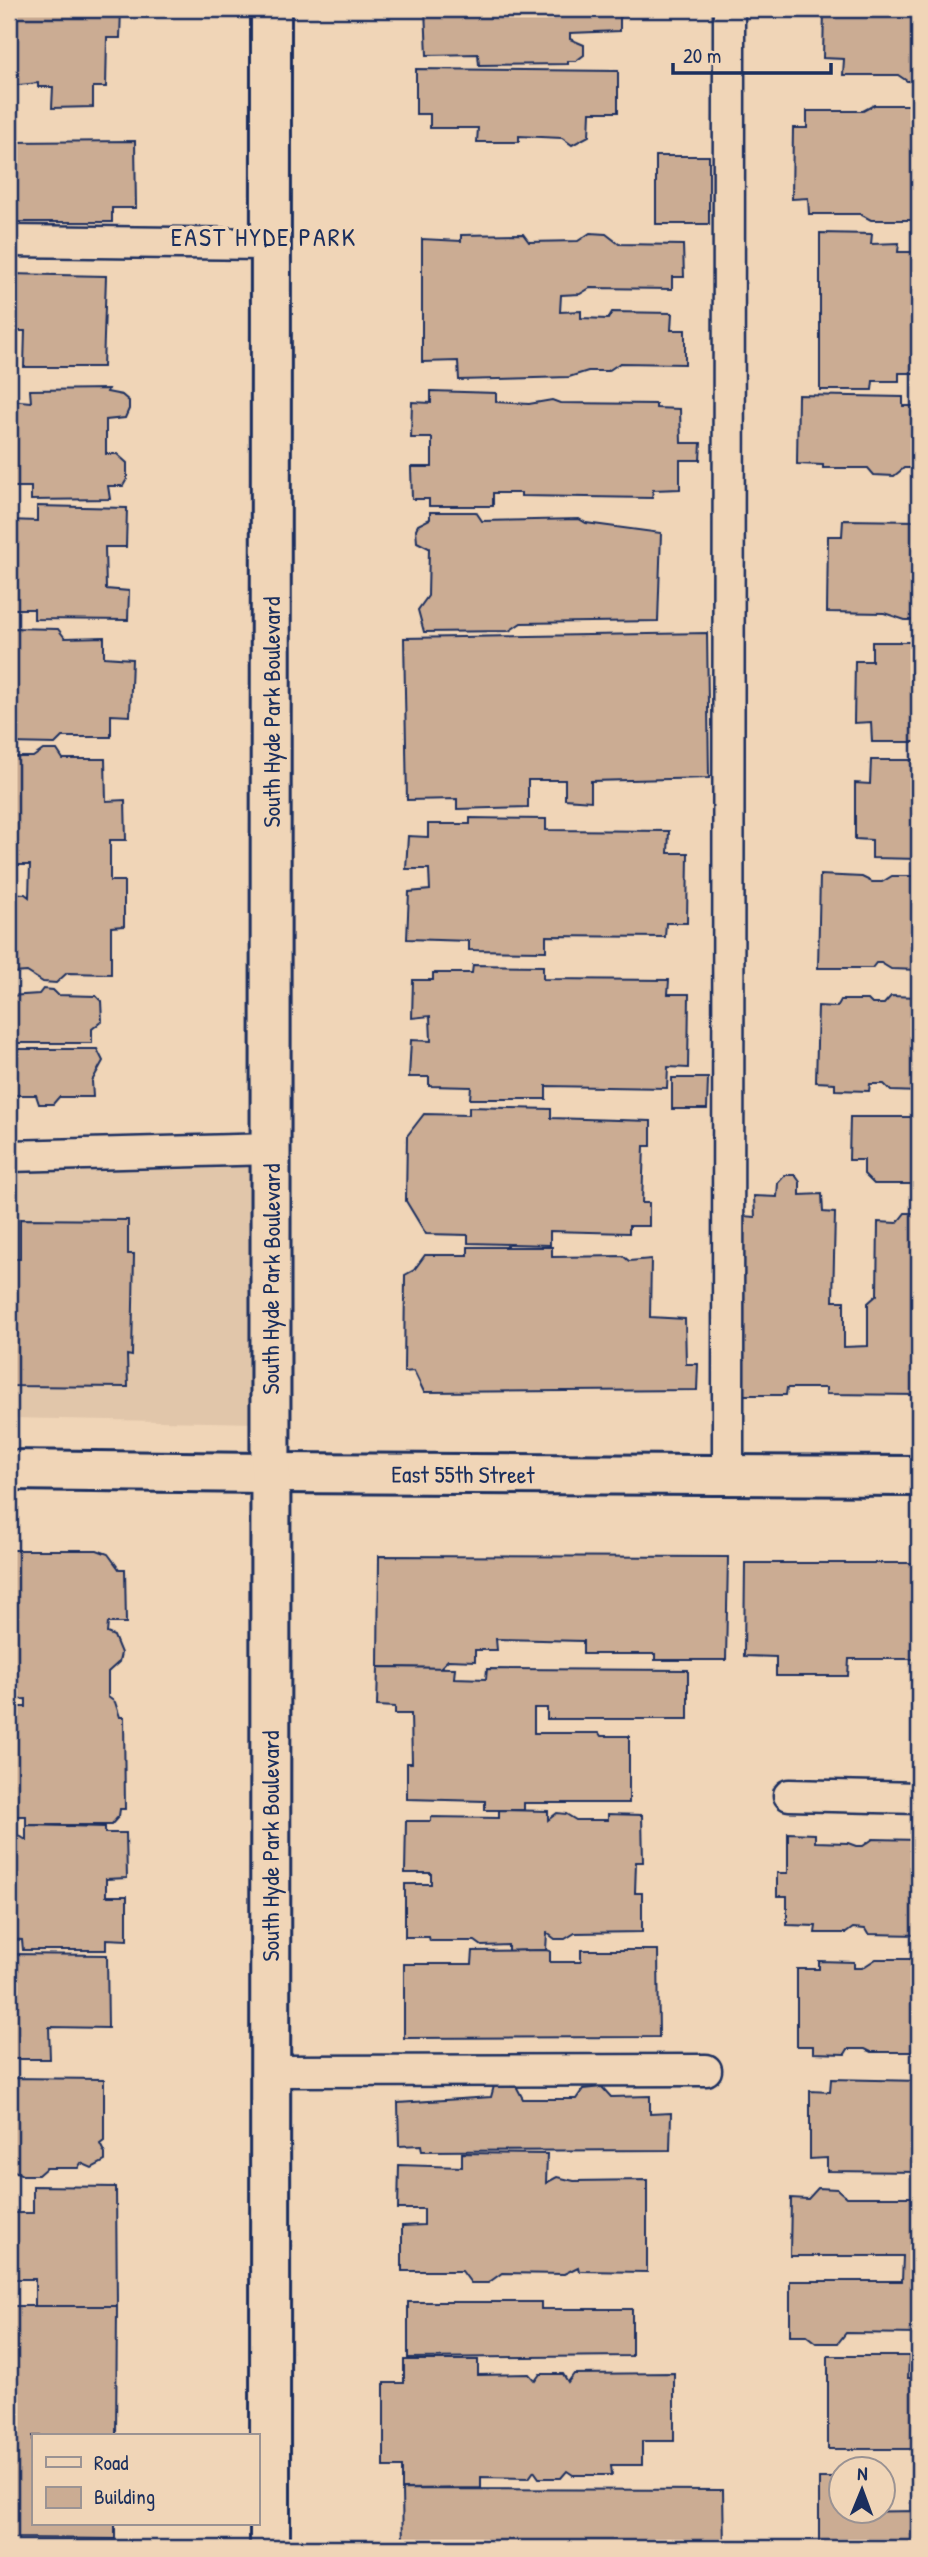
<svg xmlns="http://www.w3.org/2000/svg" width="928" height="2557" font-family="'Patrick Hand',sans-serif">
	<style>
		.built { fill: #e1c6aa }
		.building { fill: #cbac93; stroke: #1b2f5e; stroke-width: 2 }
		.lines { fill: none; stroke-linecap: round; stroke-linejoin: round }
		.lane-casing { stroke: #1b2f5e; stroke-width: 35 }
		.street-casing { stroke: #1b2f5e; stroke-width: 44 }
		.secondary-casing { stroke: #1b2f5e; stroke-width: 44 }
		.lane { stroke: #f0d5b7; stroke-width: 30 }
		.street { stroke: #f0d5b7; stroke-width: 38 }
		.secondary { stroke: #f0d5b7; stroke-width: 38 }
		.labels { text-anchor: middle; dominant-baseline: central; stroke-width: 7; stroke-linejoin: round; paint-order: stroke }
		.street-label { font-size: 24px; fill: #1b2f5e; stroke: #f0d5b7 }
		.neighbourhood-label { font-size: 26px; letter-spacing: 2px; fill: #1b2f5e; stroke: #f0d5b7 }
	</style>
	<rect width="100%" height="100%" fill="#f0d5b7"/>
	<filter id="ink" filterUnits="userSpaceOnUse"><feTurbulence type="fractalNoise" baseFrequency=".0143" numOctaves="2"/><feDisplacementMap in="SourceGraphic" scale="14" xChannelSelector="R" yChannelSelector="G"/><feConvolveMatrix kernelMatrix="1 2 1 2 8 2 1 2 1" color-interpolation-filters="sRGB"/></filter>
	<g filter="url(#ink)">
		<polygon class="built" points="256,1155 259,1423 9,1418 9,1156"/>
		<g class="building">
			<polygon points="9,9 121,9 120,38 107,38 106,87 93,87 93,107 52,108 53,87 38,87 38,83 9,86"/>
			<polygon points="425,9 620,9 620,31 570,33 570,39 584,45 584,55 576,61 568,61 568,64 479,65 478,54 427,55"/>
			<polygon points="824,9 919,9 919,81 907,81 898,75 843,75 844,59 823,58"/>
			<polygon points="416,69 618,71 618,112 590,112 589,136 572,145 562,138 519,136 519,142 477,142 478,128 430,128 430,114 416,114"/>
			<polygon points="874,105 919,105 919,220 871,220 860,214 809,214 808,198 792,199 793,128 807,128 807,111 863,111"/>
			<polygon points="135,141 136,208 112,208 112,222 9,222 9,142"/>
			<rect x="656" y="156" width="53" height="68"/>
			<polygon points="590,233 606,234 619,244 683,245 684,277 672,277 672,289 590,288 580,294 561,295 560,312 581,311 581,318 608,319 612,312 672,313 671,330 685,330 685,364 620,363 608,371 588,371 569,377 459,380 458,361 422,362 422,239 461,241 461,235 523,234 529,242 578,241"/>
			<polygon points="820,233 872,234 871,244 899,243 898,252 919,252 919,373 899,373 899,381 873,381 872,390 820,390"/>
			<polygon points="9,274 106,276 103,367 24,367 25,331 9,331"/>
			<polygon points="108,389 107,392 122,395 129,401 129,409 125,418 106,420 106,454 117,454 127,463 127,479 123,486 108,486 110,499 31,500 31,487 9,487 9,400 31,402 30,390"/>
			<polygon points="431,391 496,393 496,402 529,404 552,400 560,403 656,404 656,408 680,409 681,443 701,443 700,460 680,460 680,489 653,490 652,498 521,496 521,493 493,493 493,506 429,506 429,499 412,499 411,467 432,467 432,438 411,438 412,402 431,403"/>
			<polygon points="798,395 903,397 903,406 919,406 919,468 904,468 894,476 874,475 868,468 823,468 823,465 797,464"/>
			<polygon points="37,506 127,508 126,547 105,547 106,589 129,591 128,620 34,619 34,609 13,609 13,615 9,615 9,520 37,521"/>
			<polygon points="430,512 476,512 482,521 579,519 586,523 661,533 658,621 521,623 509,631 424,632 418,610 428,596 429,548 417,542 416,529 418,525 430,519"/>
			<polygon points="843,520 919,521 919,620 905,620 884,613 827,612 828,536 842,536"/>
			<polygon points="9,628 58,629 65,638 104,637 104,657 132,659 130,716 111,715 111,737 62,737 55,744 9,743"/>
			<polygon points="707,633 709,778 591,781 591,801 565,799 565,780 528,780 528,807 457,809 457,799 407,800 404,638"/>
			<polygon points="872,642 919,642 919,742 872,742 871,722 854,723 855,661 872,661"/>
			<polygon points="43,750 57,750 63,759 105,759 106,801 125,800 126,840 110,840 110,881 124,881 124,926 111,927 111,974 67,973 56,983 43,982 27,972 13,973 9,976 9,893 25,894 29,897 30,865 9,865 9,753 16,757 33,757"/>
			<polygon points="871,760 919,760 919,859 872,858 872,840 855,839 855,783 870,784"/>
			<polygon points="470,818 546,819 546,830 669,831 668,853 688,853 687,923 666,923 665,937 546,936 546,951 469,950 469,941 407,939 409,892 430,890 429,869 406,869 408,836 428,837 428,824 470,824"/>
			<polygon points="820,875 862,877 872,882 882,882 892,876 919,876 919,970 891,969 881,963 876,963 872,968 818,968"/>
			<polygon points="473,965 543,966 543,979 669,980 668,994 689,994 688,1068 668,1067 667,1088 546,1086 546,1099 470,1099 471,1087 429,1086 429,1077 409,1077 411,1040 431,1041 430,1016 412,1018 413,980 433,980 433,973 472,973"/>
			<polygon points="43,989 53,990 58,995 96,996 101,1001 102,1021 92,1029 92,1043 9,1043 9,996 39,994"/>
			<polygon points="891,996 919,997 919,1092 891,1091 884,1084 870,1084 869,1091 835,1090 835,1083 816,1082 818,1006 837,1007 841,1000 868,1000 872,1004 884,1004"/>
			<polygon points="9,1049 97,1049 103,1061 92,1081 93,1097 59,1097 53,1104 39,1104 36,1095 9,1095"/>
			<polygon points="672,1078 708,1078 707,1109 672,1109"/>
			<polygon points="469,1107 551,1109 551,1118 651,1121 651,1146 644,1146 642,1203 649,1203 649,1226 629,1226 629,1233 550,1231 550,1245 468,1243 468,1235 426,1234 406,1201 407,1136 424,1114 469,1115"/>
			<polygon points="850,1117 919,1117 919,1184 874,1184 864,1174 864,1160 849,1160"/>
			<polygon points="785,1175 795,1175 800,1182 800,1195 822,1194 823,1212 835,1213 833,1301 844,1301 844,1347 868,1346 868,1303 877,1295 878,1222 897,1223 905,1213 919,1213 919,1395 826,1394 826,1388 787,1388 786,1395 741,1395 743,1216 755,1217 754,1196 777,1197 778,1183"/>
			<polygon points="20,1219 128,1220 128,1254 134,1254 132,1356 127,1355 128,1387 9,1386 9,1259 20,1259"/>
			<polygon points="468,1247 552,1247 552,1257 623,1256 629,1261 651,1259 650,1317 685,1319 686,1364 698,1364 697,1390 424,1392 414,1371 404,1372 405,1275 414,1270 425,1255 468,1255"/>
			<polygon points="9,1550 97,1550 108,1554 119,1569 125,1569 126,1623 108,1623 107,1633 114,1636 121,1653 119,1662 108,1672 108,1697 115,1702 120,1717 124,1717 125,1809 120,1809 119,1816 111,1825 26,1825 26,1816 9,1816 9,1707 26,1707 26,1699 9,1700"/>
			<polygon points="379,1556 728,1557 726,1660 655,1660 655,1654 583,1654 583,1641 496,1639 497,1650 475,1650 475,1661 448,1660 440,1668 378,1667"/>
			<polygon points="745,1563 919,1563 919,1676 918,1659 849,1659 848,1676 776,1676 776,1657 744,1656"/>
			<polygon points="378,1667 455,1668 454,1678 486,1679 487,1669 688,1670 688,1719 547,1719 547,1708 534,1708 534,1733 599,1733 601,1736 629,1736 629,1803 524,1803 524,1810 485,1810 485,1801 407,1799 407,1763 412,1763 411,1714 395,1714 395,1707 377,1706"/>
			<polygon points="499,1810 548,1811 548,1820 557,1813 566,1814 576,1820 608,1820 608,1814 642,1815 643,1862 636,1862 635,1893 642,1893 642,1932 575,1933 565,1939 555,1939 547,1933 546,1950 508,1951 508,1945 482,1946 475,1941 430,1941 429,1937 405,1937 405,1884 431,1884 431,1873 405,1873 406,1821 431,1821 431,1817 499,1818"/>
			<polygon points="26,1825 105,1827 105,1833 126,1833 127,1878 106,1879 106,1896 127,1896 127,1940 106,1939 106,1950 23,1950 22,1940 9,1939 9,1836 18,1835 26,1840"/>
			<polygon points="788,1833 815,1834 815,1842 848,1843 856,1846 863,1846 873,1839 919,1840 919,1935 868,1934 865,1929 853,1928 846,1933 815,1933 816,1926 787,1925 787,1896 777,1896 777,1873 788,1873"/>
			<polygon points="546,1950 550,1951 550,1962 581,1962 581,1950 658,1950 659,2037 404,2038 404,1964 472,1964 473,1951"/>
			<polygon points="9,1954 107,1955 108,2028 49,2027 50,2059 9,2059"/>
			<polygon points="876,1959 919,1959 919,2052 871,2052 865,2049 848,2049 845,2054 813,2053 813,2046 797,2046 797,1969 819,1969 819,1961 854,1962 854,1968 862,1968"/>
			<polygon points="9,2078 104,2079 104,2141 100,2144 105,2154 105,2161 92,2168 81,2163 78,2168 46,2168 38,2175 22,2175 9,2168"/>
			<polygon points="831,2079 919,2081 919,2172 827,2171 827,2158 810,2159 810,2091 830,2092"/>
			<polygon points="515,2084 523,2099 576,2099 583,2089 602,2087 611,2097 650,2096 650,2114 671,2113 670,2150 422,2151 421,2145 399,2146 398,2103 491,2097 494,2086"/>
			<polygon points="462,2153 547,2154 546,2183 557,2177 574,2181 647,2180 647,2272 579,2271 578,2267 564,2274 502,2273 488,2283 471,2283 462,2271 402,2271 402,2226 424,2225 424,2209 398,2209 399,2165 462,2167"/>
			<polygon points="33,2186 116,2187 117,2306 35,2306 35,2279 9,2279 9,2213 33,2213"/>
			<polygon points="818,2188 837,2189 846,2197 919,2197 919,2334 846,2333 838,2343 816,2343 807,2336 790,2336 790,2281 902,2281 903,2256 790,2256 791,2198 808,2199"/>
			<polygon points="408,2302 541,2302 541,2309 632,2309 632,2356 408,2358"/>
			<polygon points="9,2306 117,2306 116,2436 33,2436 33,2524 115,2524 115,2539 9,2538"/>
			<polygon points="828,2356 909,2356 908,2378 919,2378 919,2449 828,2449"/>
			<polygon points="404,2360 478,2360 478,2375 529,2374 535,2381 540,2374 563,2374 568,2382 574,2374 674,2373 674,2441 642,2441 642,2465 611,2465 612,2475 573,2475 567,2471 561,2478 539,2478 534,2471 529,2478 481,2477 481,2488 402,2489 402,2467 384,2467 384,2383 404,2383"/>
			<polygon points="819,2478 839,2478 838,2510 841,2512 919,2511 919,2548 819,2548"/>
			<polygon points="402,2489 723,2490 724,2548 403,2548"/>
		</g>
		<g class="lines">
			<g class="lane-casing">
				<g id="lane">
					<polyline points="9,241 271,244"/>
					<polyline points="9,1156 271,1149"/>
					<polyline points="728,1475 729,9"/>
					<polyline points="789,1795 919,1798"/>
					<polyline points="270,2071 706,2070"/>
				</g>
			</g>
			<g class="street-casing">
				<g id="street">
					<path id="s1" d="M 271,1473 L 919,1476"/>
				</g>
			</g>
			<g class="secondary-casing">
				<g id="secondary">
					<polyline points="9,1470 271,1473"/>
					<path id="s2" d="M 270,2548 L 271,9"/>
				</g>
			</g>
			<use href="#lane" class="lane"/>
			<use href="#street" class="street"/>
			<use href="#secondary" class="secondary"/>
		</g>
	</g>
	<g class="labels">
		<g class="street-label">
			<text stroke="none"><textPath href="#s2" startOffset="1836">South Hyde Park Boulevard</textPath></text>
			<text stroke="none"><textPath href="#s2" startOffset="1269">South Hyde Park Boulevard</textPath></text>
			<text stroke="none"><textPath href="#s1" startOffset="192">East 55th Street</textPath></text>
			<text stroke="none"><textPath href="#s2" startOffset="702">South Hyde Park Boulevard</textPath></text>
		</g>
		<g class="neighbourhood-label">
			<text x="264" y="236">EAST HYDE PARK</text>
		</g>
	</g>
	<rect width="928" height="2557" fill="none" stroke="#f0d5b7" stroke-width="35"/>
	<rect x="18" y="18" width="893" height="2522" fill="none" stroke="#1b2f5e" stroke-width="2.5" filter="url(#ink)"/>
	<rect x="32" y="2434" width="228" height="91" fill="#f0d5b7" stroke="#9b9393" stroke-width="2"/>
	<rect x="46" y="2457" width="35" height="10" fill="#f0d5b7" stroke="#9b9393" stroke-width="2"/>
	<text x="94" y="2470" font-size="21" fill="#1b2f5e">Road</text>
	<rect x="46" y="2487" width="35" height="21" fill="#cbac93" stroke="#9b9393" stroke-width="2"/>
	<text x="94" y="2504" font-size="21" fill="#1b2f5e">Building</text>
	<g transform="translate(862 2490) rotate(1)"><circle r="33" fill="#f0d5b7" stroke="#9b9393" stroke-width="2"/>
	<path d="M0-5L12 26L0 18L-12 26Z" fill="#1b2f5e"/>
	<text y="-10" font-size="19" font-weight="bold" text-anchor="middle" fill="#1b2f5e">N</text>
	</g>
	<path d="M673 63v10h158v-10" fill="none" stroke="#1b2f5e" stroke-width="3.5"/>
	<text x="683" y="63" font-size="21" fill="#1b2f5e" stroke="#f0d5b7" stroke-width="5" paint-order="stroke">20 m</text>
</svg>
